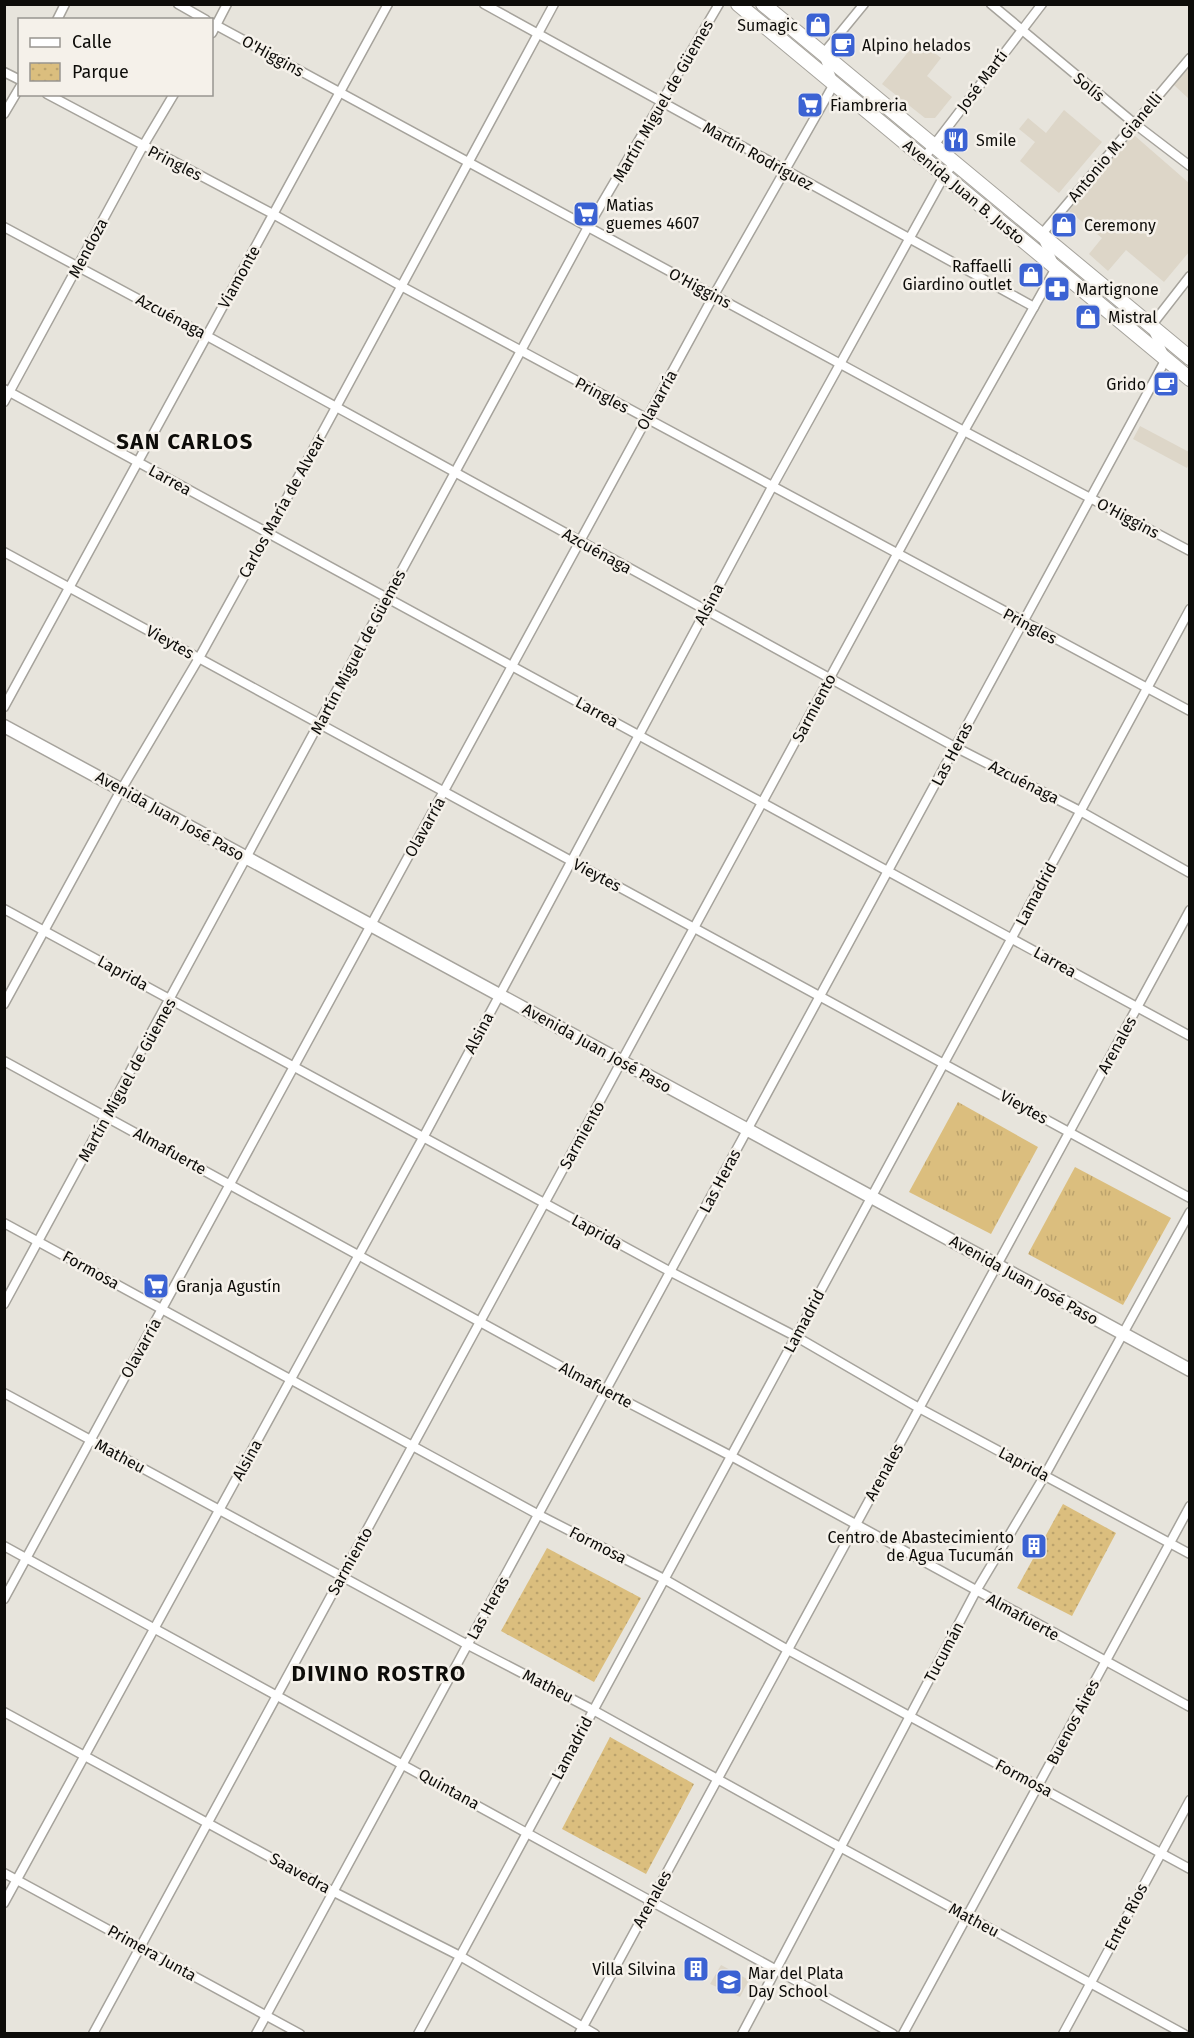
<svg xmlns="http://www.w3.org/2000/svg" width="1194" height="2038" font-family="'Fira Sans',sans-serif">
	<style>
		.built { fill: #ddd6c8 }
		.grass { fill: url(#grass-tufts) }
		.park { fill: url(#park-dots) }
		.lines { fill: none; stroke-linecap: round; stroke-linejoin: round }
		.street-casing { stroke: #a6a39c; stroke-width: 11 }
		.secondary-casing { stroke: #a6a39c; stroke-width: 15 }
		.primary-casing { stroke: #a6a39c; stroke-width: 16 }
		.street { stroke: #fff; stroke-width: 8 }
		.secondary { stroke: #fff; stroke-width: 12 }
		.primary { stroke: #fff; stroke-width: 14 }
		.labels { text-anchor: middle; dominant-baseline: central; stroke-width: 5; stroke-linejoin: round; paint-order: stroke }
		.poi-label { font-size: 16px; fill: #0d0c09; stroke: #f5f1ea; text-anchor: start }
		.street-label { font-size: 16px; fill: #0d0c09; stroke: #f5f1ea }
		.district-label { font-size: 22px; font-weight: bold; letter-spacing: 1.5px; fill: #0d0c09; stroke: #f5f1ea }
	</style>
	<defs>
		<pattern id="grass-tufts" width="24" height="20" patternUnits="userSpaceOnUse" patternTransform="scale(1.5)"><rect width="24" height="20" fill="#dbbe7e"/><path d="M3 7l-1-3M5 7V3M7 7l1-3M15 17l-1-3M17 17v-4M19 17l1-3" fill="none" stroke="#bba26c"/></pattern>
		<pattern id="park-dots" width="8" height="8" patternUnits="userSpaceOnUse" patternTransform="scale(1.5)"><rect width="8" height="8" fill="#dbbe7e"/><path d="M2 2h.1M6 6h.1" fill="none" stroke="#bba26c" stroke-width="1.8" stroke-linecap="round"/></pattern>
	</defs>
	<rect width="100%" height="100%" fill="#e7e4dc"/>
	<g class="built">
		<polygon points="918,40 941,58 927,76 952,97 935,118 925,118 882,84"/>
		<polygon points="1189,67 1189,99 1174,85"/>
		<polygon points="1064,110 1102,142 1059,193 1020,161 1035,142 1019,129 1028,118 1046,133"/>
		<polygon points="1135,136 1189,183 1189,252 1164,282 1126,250 1108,271 1089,254 1102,238 1069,211 1130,137"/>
		<polygon points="1140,426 1189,452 1189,464 1187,468 1133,439"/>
		<polygon points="721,1965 749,1980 740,1997 710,1984"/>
	</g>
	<g class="grass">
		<polygon points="958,1102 1038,1147 991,1234 909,1192"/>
		<polygon points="1075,1167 1171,1218 1123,1305 1028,1254"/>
	</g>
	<g class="park">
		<polygon points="1063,1504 1116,1533 1072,1616 1017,1588"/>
		<polygon points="547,1548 641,1598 594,1682 501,1631"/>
		<polygon points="610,1737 694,1784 646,1874 562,1829"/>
	</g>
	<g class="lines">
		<g class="street-casing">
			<g id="street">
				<polyline points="178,4 206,20"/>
				<polyline points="484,4 1034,307"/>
				<polyline points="991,4 1135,124 1190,166"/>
				<polyline points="57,20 65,4"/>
				<polyline points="212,23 964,431 1190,551"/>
				<polyline points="212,33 227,4"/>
				<polyline points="4,72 20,80"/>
				<polyline points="47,94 273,214 401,286 1190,711"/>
				<polyline points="4,114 20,87"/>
				<polyline points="924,158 1042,4"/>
				<polyline points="4,227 207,336 955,747 1080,811 1190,873"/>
				<polyline points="4,389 1190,1036"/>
				<polyline points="4,402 143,146 174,94"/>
				<polyline points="4,552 1190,1198"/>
				<polyline points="4,707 388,4"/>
				<polyline points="4,909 671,1272 795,1336 919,1408 1190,1554"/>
				<polyline points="4,1004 121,790 199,658 268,533 554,4"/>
				<polyline points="4,1061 606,1391 731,1456 1190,1707"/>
				<polyline points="4,1223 539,1515 664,1579 788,1650 1190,1869"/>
				<polyline points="4,1304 588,227 719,4"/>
				<polyline points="4,1393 468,1645 593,1710 840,1847 1184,2034"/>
				<polyline points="4,1546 893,2034"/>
				<polyline points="4,1599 714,295 834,84 823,54 864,4"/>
				<polyline points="4,1712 334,1892 460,1956 595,2034"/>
				<polyline points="4,1873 300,2034"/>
				<polyline points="4,1903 424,1136 772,487 944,176 954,163"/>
				<polyline points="93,2034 964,431 1056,268 1041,235 1190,58"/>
				<polyline points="256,2034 1166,359 1151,326 1190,276"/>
				<polyline points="418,2034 1190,609"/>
				<polyline points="579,2034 1190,910"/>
				<polyline points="742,2034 976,1591 1045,1475 1190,1212"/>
				<polyline points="903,2034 1190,1506"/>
				<polyline points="1063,2034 1190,1800"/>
			</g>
		</g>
		<g class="secondary-casing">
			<polyline id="secondary" points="4,726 1190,1370"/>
		</g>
		<g class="primary-casing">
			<g id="primary">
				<polyline points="738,4 1190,379"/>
				<polyline points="763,4 1190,358"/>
			</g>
		</g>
		<use href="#street" class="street"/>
		<use href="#secondary" class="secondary"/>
		<use href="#primary" class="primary"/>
	</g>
	<defs>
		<g id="shop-square" transform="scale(1.35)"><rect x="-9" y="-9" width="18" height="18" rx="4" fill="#3b62d3" stroke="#f5f1ea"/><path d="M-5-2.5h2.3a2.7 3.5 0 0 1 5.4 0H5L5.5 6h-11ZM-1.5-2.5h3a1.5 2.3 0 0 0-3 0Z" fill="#fff"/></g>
		<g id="cafe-square" transform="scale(1.35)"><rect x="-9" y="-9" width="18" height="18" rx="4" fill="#3b62d3" stroke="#f5f1ea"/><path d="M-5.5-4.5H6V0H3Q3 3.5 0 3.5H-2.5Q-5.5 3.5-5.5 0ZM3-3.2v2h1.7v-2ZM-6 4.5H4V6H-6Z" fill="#fff"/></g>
		<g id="supermarket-square" transform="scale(1.35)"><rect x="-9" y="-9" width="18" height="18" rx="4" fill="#3b62d3" stroke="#f5f1ea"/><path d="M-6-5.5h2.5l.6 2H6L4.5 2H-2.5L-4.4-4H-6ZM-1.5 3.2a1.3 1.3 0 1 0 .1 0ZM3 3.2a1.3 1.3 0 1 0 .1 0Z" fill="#fff"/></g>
		<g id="restaurant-square" transform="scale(1.35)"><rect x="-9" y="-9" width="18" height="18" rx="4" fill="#3b62d3" stroke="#f5f1ea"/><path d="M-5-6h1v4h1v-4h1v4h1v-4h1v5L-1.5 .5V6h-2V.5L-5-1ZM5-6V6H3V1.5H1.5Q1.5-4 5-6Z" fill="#fff"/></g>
		<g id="pharmacy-square" transform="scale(1.35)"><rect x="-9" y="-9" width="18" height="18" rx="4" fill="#3b62d3" stroke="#f5f1ea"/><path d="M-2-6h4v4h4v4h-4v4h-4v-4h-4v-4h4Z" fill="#fff"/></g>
		<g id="building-square" transform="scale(1.35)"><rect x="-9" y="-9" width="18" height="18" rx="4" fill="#3b62d3" stroke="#f5f1ea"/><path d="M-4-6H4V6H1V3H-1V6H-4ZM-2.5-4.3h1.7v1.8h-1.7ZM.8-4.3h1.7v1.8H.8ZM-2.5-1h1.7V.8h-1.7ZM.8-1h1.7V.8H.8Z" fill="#fff"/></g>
		<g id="school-square" transform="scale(1.35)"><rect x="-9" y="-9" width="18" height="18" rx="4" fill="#3b62d3" stroke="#f5f1ea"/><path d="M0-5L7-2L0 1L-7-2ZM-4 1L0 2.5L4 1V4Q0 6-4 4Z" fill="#fff"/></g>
	</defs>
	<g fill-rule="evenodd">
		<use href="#shop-square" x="818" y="25"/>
		<use href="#cafe-square" x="843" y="45"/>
		<use href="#supermarket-square" x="810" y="105"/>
		<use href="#restaurant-square" x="956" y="140"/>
		<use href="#supermarket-square" x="586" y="214"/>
		<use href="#shop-square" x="1064" y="225"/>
		<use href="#shop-square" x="1031" y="275"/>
		<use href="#pharmacy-square" x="1057" y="289"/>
		<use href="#shop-square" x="1088" y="317"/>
		<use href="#cafe-square" x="1166" y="384"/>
		<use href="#supermarket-square" x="156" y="1286"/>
		<use href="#building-square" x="1034" y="1546"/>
		<use href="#building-square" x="696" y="1969"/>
		<use href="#school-square" x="729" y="1982"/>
	</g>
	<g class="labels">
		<g class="poi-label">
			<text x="798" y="25" text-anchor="end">Sumagic</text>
			<text x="862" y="45">Alpino helados</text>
			<text x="830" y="105">Fiambreria</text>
			<text x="976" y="140">Smile</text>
			<text x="606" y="205">Matias<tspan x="606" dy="18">guemes 4607</tspan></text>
			<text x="1084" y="225">Ceremony</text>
			<text x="1012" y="266" text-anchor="end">Raffaelli<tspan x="1012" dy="18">Giardino outlet</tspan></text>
			<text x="1076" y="289">Martignone</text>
			<text x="1108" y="317">Mistral</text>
			<text x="1146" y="384" text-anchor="end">Grido</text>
			<text x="176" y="1286">Granja Agustín</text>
			<text x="1014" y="1537" text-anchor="end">Centro de Abastecimiento<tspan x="1014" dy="18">de Agua Tucumán</tspan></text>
			<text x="676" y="1969" text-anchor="end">Villa Silvina</text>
			<text x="748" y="1973">Mar del Plata<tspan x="748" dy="18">Day School</tspan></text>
		</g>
		<g class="street-label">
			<text transform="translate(273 56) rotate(29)">O'Higgins</text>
			<text transform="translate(982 81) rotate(-53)">José Martí</text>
			<text transform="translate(1089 87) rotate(40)">Solís</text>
			<text transform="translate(663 101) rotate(-60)">Martín Miguel de Güemes</text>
			<text transform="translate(1115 147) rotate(-50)">Antonio M. Gianelli</text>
			<text transform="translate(758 156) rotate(29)">Martín Rodríguez</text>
			<text transform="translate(175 163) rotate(27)">Pringles</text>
			<text transform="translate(964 192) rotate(40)">Avenida Juan B. Justo</text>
			<text transform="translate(88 248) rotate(-62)">Mendoza</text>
			<text transform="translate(239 277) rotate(-61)">Viamonte</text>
			<text transform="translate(700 288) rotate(28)">O'Higgins</text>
			<text transform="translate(171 316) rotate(28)">Azcuénaga</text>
			<text transform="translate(602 395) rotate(28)">Pringles</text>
			<text transform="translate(657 400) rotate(-61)">Olavarría</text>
			<text transform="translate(170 480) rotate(29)">Larrea</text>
			<text transform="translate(282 506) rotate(-61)">Carlos María de Alvear</text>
			<text transform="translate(1128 518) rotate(28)">O'Higgins</text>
			<text transform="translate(597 551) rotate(29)">Azcuénaga</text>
			<text transform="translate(709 604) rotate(-62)">Alsina</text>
			<text transform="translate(1030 626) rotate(28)">Pringles</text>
			<text transform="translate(170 642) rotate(29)">Vieytes</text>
			<text transform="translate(358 652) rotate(-62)">Martín Miguel de Güemes</text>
			<text transform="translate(814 708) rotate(-62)">Sarmiento</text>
			<text transform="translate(597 712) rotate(29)">Larrea</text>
			<text transform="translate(952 754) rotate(-62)">Las Heras</text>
			<text transform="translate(1024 782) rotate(27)">Azcuénaga</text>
			<text transform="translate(170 816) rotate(29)">Avenida Juan José Paso</text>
			<text transform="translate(425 827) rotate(-61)">Olavarría</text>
			<text transform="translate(597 875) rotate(28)">Vieytes</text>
			<text transform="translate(1036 894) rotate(-62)">Lamadrid</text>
			<text transform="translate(1055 962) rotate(29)">Larrea</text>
			<text transform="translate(123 973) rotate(29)">Laprida</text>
			<text transform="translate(479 1033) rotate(-62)">Alsina</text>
			<text transform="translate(1117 1045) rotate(-61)">Arenales</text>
			<text transform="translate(597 1048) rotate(29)">Avenida Juan José Paso</text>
			<text transform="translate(127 1080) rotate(-61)">Martín Miguel de Güemes</text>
			<text transform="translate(1024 1107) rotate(29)">Vieytes</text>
			<text transform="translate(582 1135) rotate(-61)">Sarmiento</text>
			<text transform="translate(170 1151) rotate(29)">Almafuerte</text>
			<text transform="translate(720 1181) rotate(-62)">Las Heras</text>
			<text transform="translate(597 1232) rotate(29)">Laprida</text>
			<text transform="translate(91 1270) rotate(29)">Formosa</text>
			<text transform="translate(1024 1280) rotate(29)">Avenida Juan José Paso</text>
			<text transform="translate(804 1321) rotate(-62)">Lamadrid</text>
			<text transform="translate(141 1348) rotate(-61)">Olavarría</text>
			<text transform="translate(596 1385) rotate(28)">Almafuerte</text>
			<text transform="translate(120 1456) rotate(28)">Matheu</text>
			<text transform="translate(247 1460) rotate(-61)">Alsina</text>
			<text transform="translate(1024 1464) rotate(28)">Laprida</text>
			<text transform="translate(884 1472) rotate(-61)">Arenales</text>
			<text transform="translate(598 1545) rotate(27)">Formosa</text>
			<text transform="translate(350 1561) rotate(-61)">Sarmiento</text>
			<text transform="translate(488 1608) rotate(-61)">Las Heras</text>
			<text transform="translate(1023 1617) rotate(29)">Almafuerte</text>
			<text transform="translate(944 1652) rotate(-62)">Tucumán</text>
			<text transform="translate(548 1686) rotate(27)">Matheu</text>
			<text transform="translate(1073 1722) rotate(-62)">Buenos Aires</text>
			<text transform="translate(572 1748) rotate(-62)">Lamadrid</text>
			<text transform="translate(1024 1778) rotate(28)">Formosa</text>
			<text transform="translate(449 1789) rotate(29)">Quintana</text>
			<text transform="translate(300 1873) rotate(29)">Saavedra</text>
			<text transform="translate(652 1899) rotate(-61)">Arenales</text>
			<text transform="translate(1126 1917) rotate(-62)">Entre Ríos</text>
			<text transform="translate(974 1920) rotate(28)">Matheu</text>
			<text transform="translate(152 1953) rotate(29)">Primera Junta</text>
		</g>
		<g class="district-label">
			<text x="185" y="441">SAN CARLOS</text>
			<text x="379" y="1673">DIVINO ROSTRO</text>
		</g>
	</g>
	<rect width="1194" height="2038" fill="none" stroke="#0d0c09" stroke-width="12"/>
	<rect x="18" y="18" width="195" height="78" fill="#f5f1ea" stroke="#989590" stroke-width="1.5"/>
	<rect x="30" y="38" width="30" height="9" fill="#ffffff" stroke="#989590" stroke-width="1.5"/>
	<text x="72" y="48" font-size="18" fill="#0d0c09">Calle</text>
	<rect x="30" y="63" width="30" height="18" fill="url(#park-dots)" stroke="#989590" stroke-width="1.5"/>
	<text x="72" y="78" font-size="18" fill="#0d0c09">Parque</text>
</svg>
